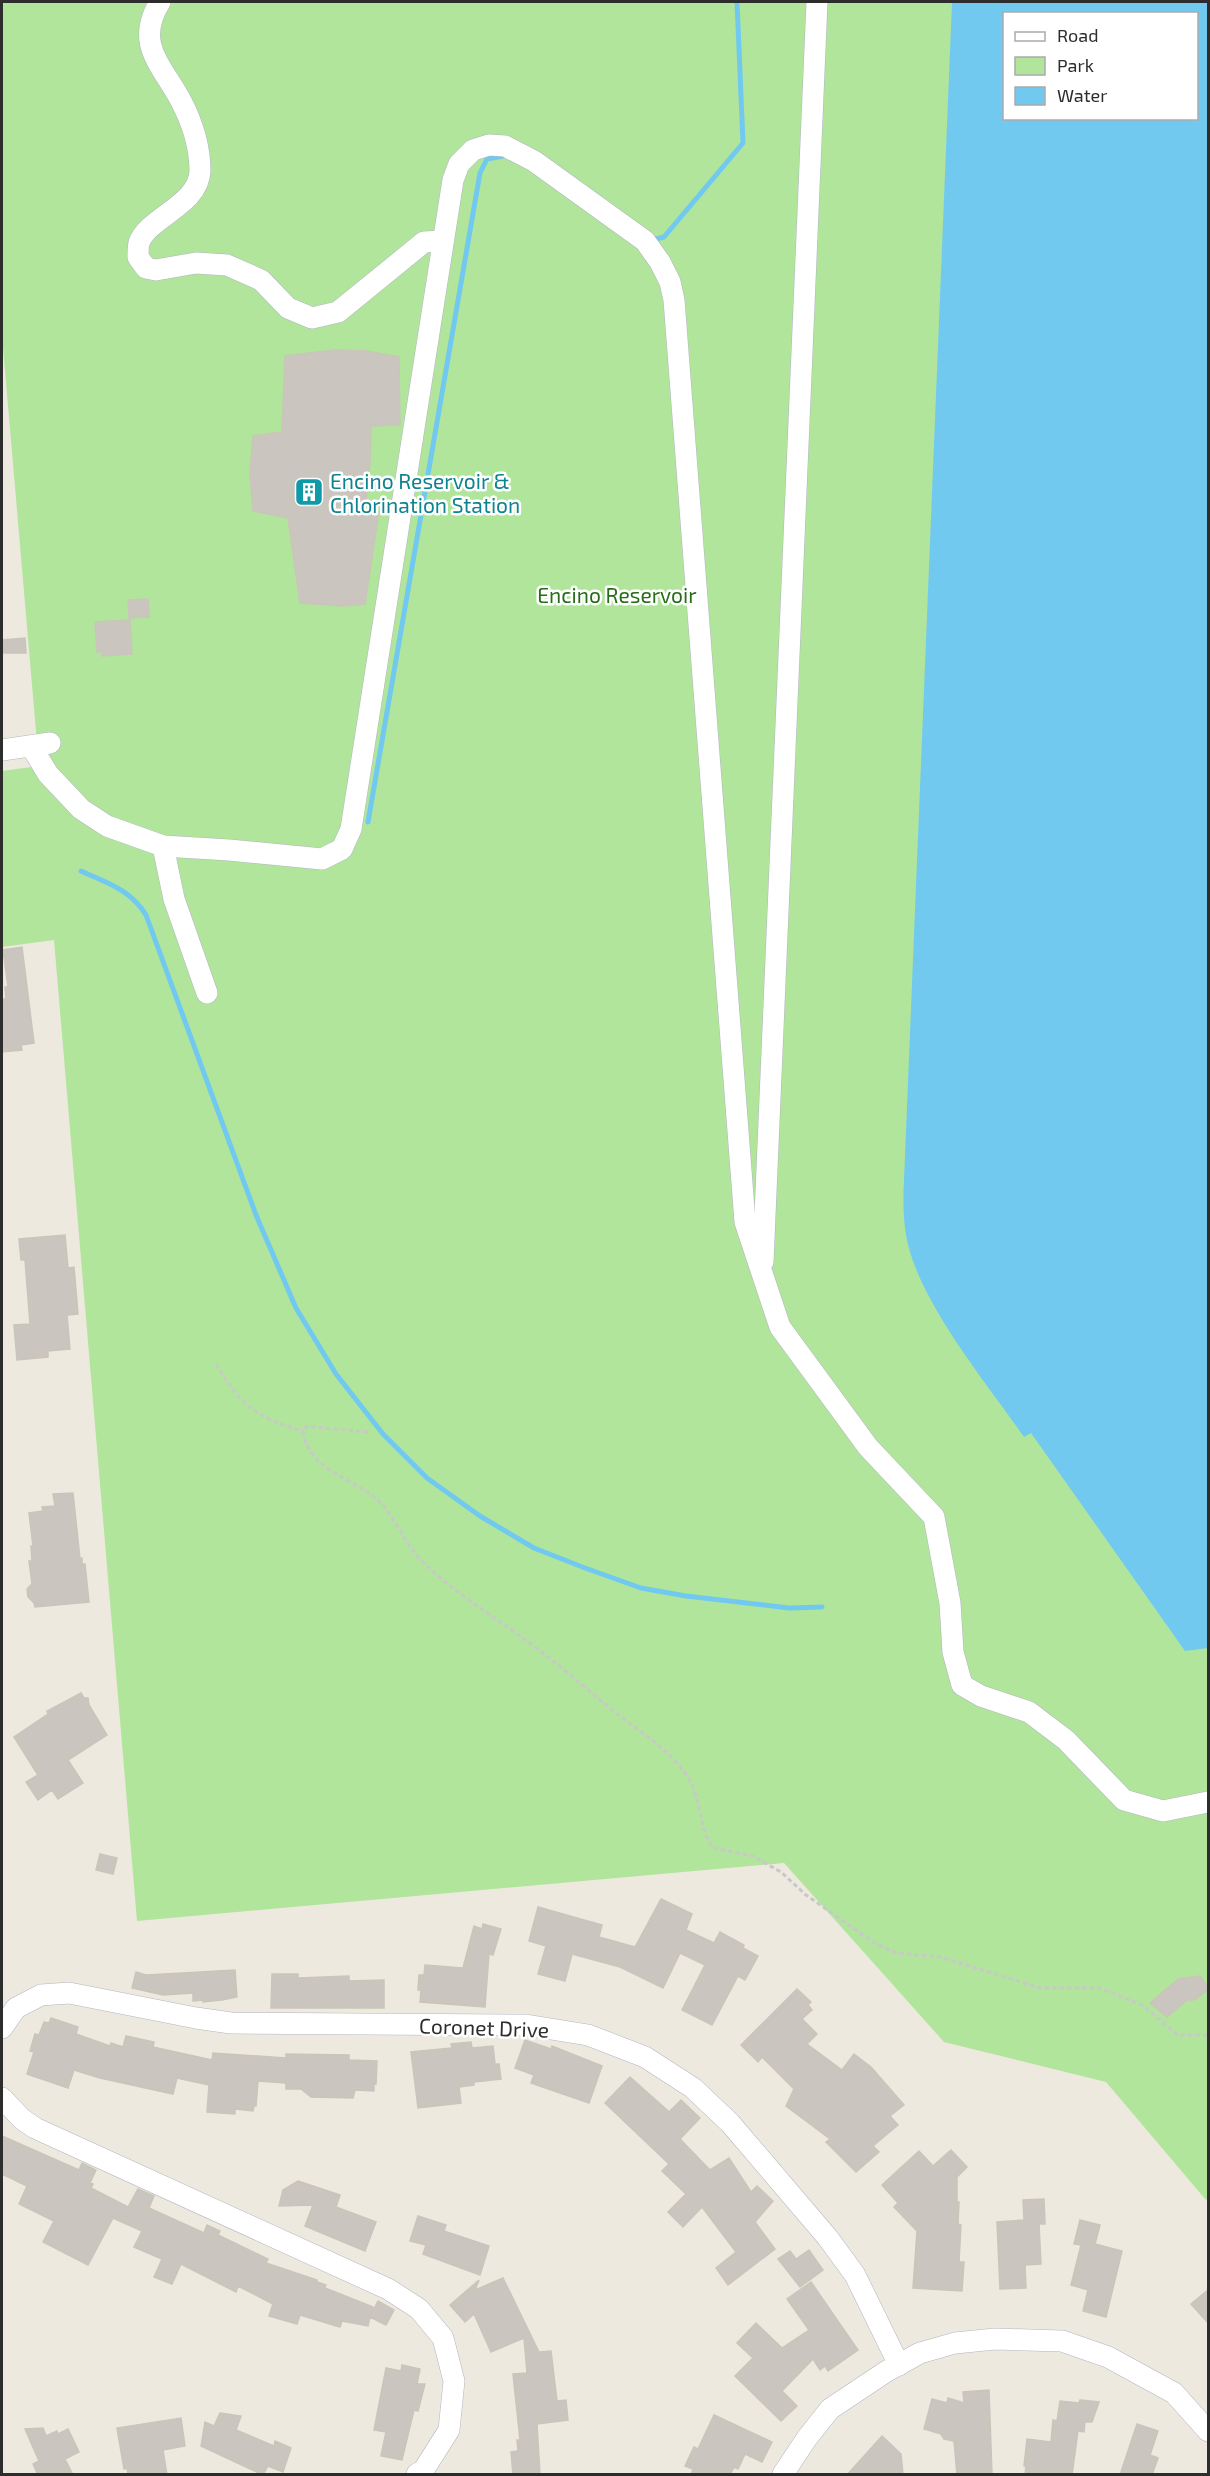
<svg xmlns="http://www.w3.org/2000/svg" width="1210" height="2476" font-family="'Exo 2',sans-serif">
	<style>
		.green { fill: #b1e59c; fill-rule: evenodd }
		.water { fill: #72c9f0; fill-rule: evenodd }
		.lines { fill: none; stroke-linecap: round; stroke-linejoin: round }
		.stream { stroke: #72c9f0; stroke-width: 5 }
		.building { fill: #cac5bf; stroke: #cac5b9; stroke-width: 1.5 }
		.minor-casing { stroke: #b3b5c0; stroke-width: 22 }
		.path { stroke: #c8c8c8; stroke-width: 3; stroke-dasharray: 4.5 3; stroke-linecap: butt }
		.minor { stroke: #fff; stroke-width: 21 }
		.labels { text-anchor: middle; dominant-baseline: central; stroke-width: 5; stroke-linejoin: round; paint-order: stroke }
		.culture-label { font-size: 21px; fill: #0d838f; stroke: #fff; text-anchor: start }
		.park-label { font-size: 21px; fill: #276c1a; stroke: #fff }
		.street-label { font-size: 21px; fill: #2d2d2d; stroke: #fff }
	</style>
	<rect width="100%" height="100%" fill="#eee9df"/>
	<path class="green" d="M 2,2 L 1208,2 L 1208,2198 L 1206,2200 L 1106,2082 L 944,2042 L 784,1863 L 137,1921 L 54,940 L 2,947 L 2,771 L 39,766 L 2,336 ZM 1004,14 L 1196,14 L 1196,118 L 1004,118 Z"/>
	<path class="water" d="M 952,2 L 1208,2 L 1208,1648 L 1185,1651 L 1031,1433 L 1024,1437 C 986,1382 917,1300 906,1235 C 903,1216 903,1198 904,1180 ZM 1004,14 L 1196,14 L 1196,118 L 1004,118 Z"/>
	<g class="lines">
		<g class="stream">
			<polyline points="652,240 664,237 743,143 737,2"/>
			<polyline points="368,822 480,173 487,159 503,156"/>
			<path d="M 81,871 C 107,883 130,889 146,915 L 256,1215 L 296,1308 L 336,1374 L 383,1434 L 427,1478 L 480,1516 L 534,1548 L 585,1568 L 641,1588 L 686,1596 L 789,1608 L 822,1607"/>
		</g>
	</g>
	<g class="building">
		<polygon points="335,350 366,351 399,357 400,425 371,426 370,462 365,511 379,511 365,604 343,606 300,603 288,518 253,511 250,473 253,436 282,432 285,356"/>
		<polygon points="148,599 149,617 129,618 128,600"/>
		<polygon points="130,620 132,654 102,656 102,651 97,652 95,622"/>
		<polygon points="25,638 26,653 2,653 2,640"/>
		<polygon points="22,947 34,1043 21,1045 22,1050 2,1052 2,999 6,999 5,987 8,987 3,950"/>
		<polygon points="65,1235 68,1268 74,1267 78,1314 67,1315 70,1349 48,1351 48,1357 17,1360 14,1325 30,1324 25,1260 21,1260 19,1239"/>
		<polygon points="73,1493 80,1559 82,1558 82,1564 85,1564 89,1602 35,1607 34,1603 28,1597 27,1589 32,1584 29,1561 32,1561 31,1546 33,1546 29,1513 43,1511 42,1507 55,1506 53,1494"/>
		<polygon points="81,1693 84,1698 88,1698 89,1705 107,1735 68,1760 83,1783 58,1799 52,1790 38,1800 26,1782 38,1775 14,1737 48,1714 47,1711"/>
		<polygon points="100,1854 117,1858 113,1874 96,1870"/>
		<polygon points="661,1899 692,1914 686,1930 714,1943 720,1932 744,1945 743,1948 758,1956 745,1980 738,1976 712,2025 682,2010 705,1965 680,1953 663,1988 620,1967 572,1954 565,1981 538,1974 546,1946 529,1941 538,1907 602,1925 599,1937 635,1947"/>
		<polygon points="483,1924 501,1929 493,1955 489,1954 485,2007 420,2002 421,1990 418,1990 419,1975 424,1975 425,1965 463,1968 474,1926 482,1929"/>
		<polygon points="235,1970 237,1997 222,2000 203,2002 203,2000 193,2001 193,1993 163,1995 132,1988 136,1972 146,1975"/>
		<polygon points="272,1974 298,1974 298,1978 349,1976 349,1981 384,1980 384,2008 271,2008"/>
		<polygon points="1200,1976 1209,1989 1194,2000 1187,2000 1167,2017 1150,2003 1178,1979"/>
		<polygon points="797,1989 811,2002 808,2005 812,2010 802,2019 817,2034 807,2044 842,2070 854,2054 871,2067 904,2105 890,2116 898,2125 873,2146 879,2152 856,2172 826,2142 830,2139 786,2106 794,2089 762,2057 758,2062 741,2045"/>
		<polygon points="51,2018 78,2027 76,2034 110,2046 111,2043 123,2047 126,2036 154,2042 153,2047 212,2060 213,2053 286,2058 286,2054 349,2055 349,2060 377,2061 376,2084 374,2084 374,2091 355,2090 353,2098 311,2097 301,2089 286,2089 286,2083 258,2081 256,2106 254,2106 253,2111 235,2109 235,2114 207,2112 209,2085 177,2078 173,2094 100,2078 74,2070 68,2088 27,2074 34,2052 30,2051 35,2034 39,2035 44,2022 49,2023"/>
		<polygon points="525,2040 551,2049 552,2046 602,2066 589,2103 531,2083 534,2075 515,2068"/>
		<polygon points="471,2042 472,2048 493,2046 495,2064 499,2064 501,2079 474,2082 474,2085 459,2087 461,2103 418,2108 411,2052 452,2048 451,2044"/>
		<polygon points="630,2077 668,2111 666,2115 681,2100 700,2118 680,2139 710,2170 729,2158 751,2192 757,2186 773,2201 755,2222 775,2249 728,2285 716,2268 736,2252 702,2207 683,2227 668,2212 686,2194 662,2171 669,2164 605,2103"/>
		<polygon points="2,2136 79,2170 82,2163 96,2170 90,2183 93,2184 91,2188 128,2207 138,2189 154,2196 149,2208 204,2233 207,2225 220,2231 218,2235 268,2259 266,2263 317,2280 317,2282 326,2285 325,2288 373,2307 371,2315 378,2301 394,2310 386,2325 370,2317 368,2326 342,2321 340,2327 300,2315 297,2324 269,2316 273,2304 238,2286 236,2292 181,2264 172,2284 154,2277 162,2259 134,2247 142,2231 113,2218 88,2265 43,2242 54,2221 19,2204 27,2186 2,2174"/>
		<polygon points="951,2150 967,2167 957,2177 957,2202 959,2202 958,2224 961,2225 959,2262 964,2262 962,2291 913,2288 917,2231 894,2207 898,2203 882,2185 919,2151 933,2166"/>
		<polygon points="298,2181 340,2195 336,2207 376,2222 365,2251 305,2226 313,2205 279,2206 283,2190"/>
		<polygon points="1044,2199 1045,2224 1039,2224 1041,2264 1025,2265 1026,2288 1000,2289 997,2222 1024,2220 1023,2200"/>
		<polygon points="418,2216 446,2225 444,2231 489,2246 480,2275 423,2254 426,2245 410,2241"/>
		<polygon points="1080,2220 1100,2225 1095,2244 1122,2251 1106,2317 1083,2311 1088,2290 1071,2285 1081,2245 1074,2244"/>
		<polygon points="809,2250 823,2270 800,2287 778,2259 790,2251 796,2259"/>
		<polygon points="503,2278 539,2352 551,2351 557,2401 566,2400 568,2420 537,2424 540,2475 513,2475 511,2452 518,2451 517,2440 520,2440 513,2374 527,2373 524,2338 491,2352 474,2314 465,2322 450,2305 479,2280 475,2290"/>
		<polygon points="811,2282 858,2350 828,2371 825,2366 820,2370 813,2359 782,2391 797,2406 781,2421 735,2376 753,2358 737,2343 756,2323 782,2348 809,2330 787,2299"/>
		<polygon points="1209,2289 1209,2324 1191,2304"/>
		<polygon points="402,2365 420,2369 417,2384 425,2384 418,2411 414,2410 402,2460 381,2456 386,2432 374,2430 386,2368 401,2371"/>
		<polygon points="989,2390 992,2475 957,2475 954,2441 944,2439 941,2434 924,2429 932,2399 947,2403 948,2398 964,2403 963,2392"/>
		<polygon points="1080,2400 1099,2402 1092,2422 1085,2422 1084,2432 1078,2431 1072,2475 1025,2475 1026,2466 1024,2466 1027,2439 1051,2442 1053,2420 1057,2421 1060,2401 1079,2403"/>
		<polygon points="220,2413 241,2416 236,2430 274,2446 275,2441 291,2448 283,2472 268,2466 263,2475 201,2446 205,2422 214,2426"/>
		<polygon points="714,2415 772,2442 762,2462 745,2454 738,2469 734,2467 730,2475 691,2475 693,2469 685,2466 694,2447 698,2449"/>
		<polygon points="181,2418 185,2446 163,2450 167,2475 128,2475 127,2468 124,2469 117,2428"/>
		<polygon points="1137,2424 1158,2431 1150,2455 1158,2458 1152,2475 1120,2475"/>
		<polygon points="43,2428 46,2436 57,2431 58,2434 68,2429 79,2452 65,2459 73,2475 38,2475 33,2464 39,2461 25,2429"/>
		<polygon points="882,2436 901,2454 903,2475 847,2475"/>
	</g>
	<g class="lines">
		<g class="minor-casing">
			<g id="minor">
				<path d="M 160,2 C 134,44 162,65 181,101 C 192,122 200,148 200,171 C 199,205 148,217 139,243 C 138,247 138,253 138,257 L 146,268 L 156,270 L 196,263 L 227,265 L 261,280 L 288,308 L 312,318 L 338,312 L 424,242 L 443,241"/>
				<polyline points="31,746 48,774 81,809 107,826 163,846 229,850 322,859 342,849 351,829 453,180 459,164 473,150 489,145 505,146 534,161 645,241 660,262 670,282 674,300 745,1222 780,1327 868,1447 934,1517 950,1603 953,1652 962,1685 981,1696 1029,1712 1066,1740 1124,1800 1163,1811 1208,1802"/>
				<polyline points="2,750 50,743"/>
				<polyline points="163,846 174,899 207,993"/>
				<polyline points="763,1262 817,2"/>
				<polyline points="2,2028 16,2008 41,1995 69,1993 196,2018 231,2023 526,2025 588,2035 645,2057 693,2088 730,2123 828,2238 855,2275 899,2365"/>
				<polyline points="2,2098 22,2119 35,2128 388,2289 419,2309 443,2338 454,2381 449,2430 423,2471 417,2474"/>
				<polyline points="783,2474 807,2438 830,2409 887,2371 920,2353 955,2343 995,2339 1062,2341 1108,2357 1174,2393 1208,2431"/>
			</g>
		</g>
		<g class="path">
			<path d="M 216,1364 C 240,1405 257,1418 303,1431"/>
			<path d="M 368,1432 L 314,1427 L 306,1427 L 303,1431 C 309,1475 362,1478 386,1509 C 398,1525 406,1544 419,1558 C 452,1592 494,1616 531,1644 C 558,1664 583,1686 609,1707 C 635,1729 668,1747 687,1776 C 702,1798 698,1827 713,1848 L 753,1856 L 781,1872 L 806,1895 L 876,1944 L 897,1953 L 940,1957 L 1041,1988 L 1100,1988 L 1142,2005 L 1178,2035 L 1208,2035"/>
		</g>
		<use href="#minor" class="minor"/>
	</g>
	<defs>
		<g id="building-square" transform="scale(1.5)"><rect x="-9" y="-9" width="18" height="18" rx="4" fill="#0f9aa8" stroke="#fff"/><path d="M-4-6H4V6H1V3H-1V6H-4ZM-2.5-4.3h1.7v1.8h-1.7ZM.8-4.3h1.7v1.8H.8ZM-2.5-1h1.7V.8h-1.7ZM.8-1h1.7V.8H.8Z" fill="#fff"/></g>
	</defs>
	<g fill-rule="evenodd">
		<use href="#building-square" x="309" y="492"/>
	</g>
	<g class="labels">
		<g class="culture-label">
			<text x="330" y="480">Encino Reservoir &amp;<tspan x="330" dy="24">Chlorination Station</tspan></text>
		</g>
		<g class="park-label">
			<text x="617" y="594">Encino Reservoir</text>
		</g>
		<g class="street-label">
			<text transform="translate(484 2027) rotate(2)">Coronet Drive</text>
		</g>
	</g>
	<rect width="1210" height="2476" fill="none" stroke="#2d2d2d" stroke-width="6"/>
	<rect x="1003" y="12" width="195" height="108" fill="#ffffff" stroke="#ababab" stroke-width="1.5"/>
	<rect x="1015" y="32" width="30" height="9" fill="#ffffff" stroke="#ababab" stroke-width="1.5"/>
	<text x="1057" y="42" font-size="18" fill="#2d2d2d">Road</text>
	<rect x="1015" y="57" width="30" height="18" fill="#b1e59c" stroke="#ababab" stroke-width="1.5"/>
	<text x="1057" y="72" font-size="18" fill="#2d2d2d">Park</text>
	<rect x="1015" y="87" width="30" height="18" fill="#72c9f0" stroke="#ababab" stroke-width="1.5"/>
	<text x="1057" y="102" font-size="18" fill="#2d2d2d">Water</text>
</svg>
